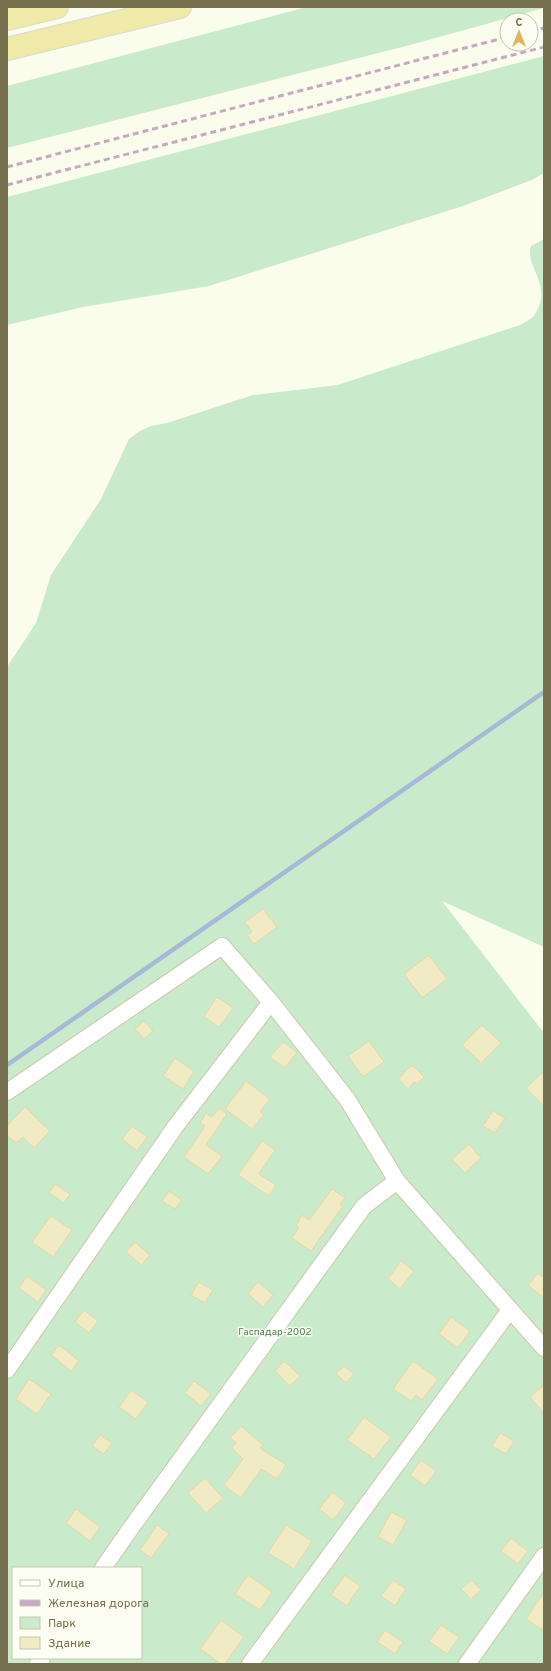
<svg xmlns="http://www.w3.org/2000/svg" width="551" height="1671" font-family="Overpass,sans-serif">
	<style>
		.green { fill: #caeacc; fill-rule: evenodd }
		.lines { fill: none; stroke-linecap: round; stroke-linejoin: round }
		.stream { stroke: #a7b9d6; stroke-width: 4.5 }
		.building { fill: #f0eac5; stroke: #e2d9a6 }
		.minor-casing { stroke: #ccc9af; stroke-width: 18 }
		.trunk-casing { stroke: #dcdad1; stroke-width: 24 }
		.minor { stroke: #fff; stroke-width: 16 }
		.trunk { stroke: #f0eaa8; stroke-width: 22 }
		.rail { stroke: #c7a9c6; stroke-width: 3; stroke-dasharray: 6 4; stroke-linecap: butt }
		.labels { text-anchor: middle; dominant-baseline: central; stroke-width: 3; stroke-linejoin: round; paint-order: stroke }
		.park-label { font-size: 10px; fill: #4a8154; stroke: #fdfef3 }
	</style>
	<rect width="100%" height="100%" fill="#fafcec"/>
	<g class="green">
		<polygon points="307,7 544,8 410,45 7,148 7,86"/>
		<polygon points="544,56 544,173 532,180 463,206 209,286 83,307 7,325 7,197"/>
		<path d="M 544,239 L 544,947 L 442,901 L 544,1033 L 544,1664 L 7,1664 L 7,667 L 36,623 L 51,575 L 101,499 L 129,439 L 140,431 L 151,426 L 167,423 L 253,395 L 338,385 L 520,325 C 532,319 536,316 540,303 C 547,281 525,264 531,246 ZM 13,1568 L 141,1568 L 141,1658 L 13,1658 Z"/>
	</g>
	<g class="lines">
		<polyline class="stream" points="7,1065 544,692"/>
	</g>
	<g class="building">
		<polygon points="263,909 277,927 254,944 247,935 252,932 245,922"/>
		<polygon points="429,955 447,979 422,998 404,974"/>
		<polygon points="217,997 233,1008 219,1027 204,1016"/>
		<polygon points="144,1021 153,1031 144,1039 135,1029"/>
		<polygon points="482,1025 501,1043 481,1063 462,1045"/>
		<polygon points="369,1041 384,1062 363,1077 348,1056"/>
		<polygon points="283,1042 297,1052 285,1068 270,1057"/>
		<polygon points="175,1058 194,1071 183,1089 163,1076"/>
		<polygon points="412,1065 424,1077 417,1084 414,1082 408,1089 398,1079"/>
		<polygon points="544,1071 544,1106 526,1088"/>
		<polygon points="246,1081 270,1099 260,1112 264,1115 252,1129 225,1109"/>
		<polygon points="25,1107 50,1131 34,1148 23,1137 16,1143 7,1135 7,1126"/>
		<polygon points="219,1108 227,1114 206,1145 222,1156 208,1174 184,1157 205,1126 200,1123 206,1113 212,1117"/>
		<polygon points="493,1111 505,1118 495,1133 483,1126"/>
		<polygon points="132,1126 147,1137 137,1151 122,1139"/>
		<polygon points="262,1141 275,1150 259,1174 276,1185 269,1196 238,1175"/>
		<polygon points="469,1144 481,1158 465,1173 452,1159"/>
		<polygon points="55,1184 70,1194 64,1203 49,1193"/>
		<polygon points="332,1189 345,1198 340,1204 343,1206 311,1251 292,1238 299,1227 296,1225 302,1215 309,1220"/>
		<polygon points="169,1191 182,1200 175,1209 162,1201"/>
		<polygon points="51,1216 72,1230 53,1257 32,1242"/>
		<polygon points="135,1242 150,1255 141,1265 126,1252"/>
		<polygon points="401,1261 414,1271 400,1289 388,1279"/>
		<polygon points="538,1273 544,1278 544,1298 528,1285"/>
		<polygon points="27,1276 46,1290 38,1302 19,1288"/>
		<polygon points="199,1282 213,1290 205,1303 191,1295"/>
		<polygon points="258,1282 273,1295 263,1307 248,1294"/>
		<polygon points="84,1310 98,1321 89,1333 75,1322"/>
		<polygon points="451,1317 470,1331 458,1348 439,1334"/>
		<polygon points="59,1345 79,1361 71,1371 51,1355"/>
		<polygon points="284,1361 300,1376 290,1386 275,1371"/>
		<polygon points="413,1361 438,1379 422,1400 416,1395 411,1401 393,1389"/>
		<polygon points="344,1366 354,1374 346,1383 336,1374"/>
		<polygon points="29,1379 51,1394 37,1414 16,1399"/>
		<polygon points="194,1381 211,1394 201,1406 185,1393"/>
		<polygon points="544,1385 544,1413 530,1397"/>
		<polygon points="131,1390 148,1402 136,1419 119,1407"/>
		<polygon points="364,1417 391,1437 374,1459 347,1440"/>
		<polygon points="241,1426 263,1445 260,1448 286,1465 277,1479 261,1469 241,1498 224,1485 243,1459 232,1448 236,1443 230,1438"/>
		<polygon points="500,1433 514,1441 506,1454 492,1446"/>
		<polygon points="100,1435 112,1443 104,1454 92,1446"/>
		<polygon points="421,1460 436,1471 425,1486 410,1475"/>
		<polygon points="205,1478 223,1498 206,1513 188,1493"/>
		<polygon points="332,1492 346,1503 333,1520 319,1509"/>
		<polygon points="76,1509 100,1527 90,1541 66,1523"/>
		<polygon points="391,1512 407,1520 393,1545 378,1537"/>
		<polygon points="157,1525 169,1534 151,1558 140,1550"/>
		<polygon points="286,1525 312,1541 294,1569 268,1553"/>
		<polygon points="511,1538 528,1551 518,1564 501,1551"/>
		<polygon points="248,1575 272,1592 260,1610 235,1594"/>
		<polygon points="345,1575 360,1586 347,1606 331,1595"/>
		<polygon points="393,1580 406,1589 395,1606 381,1596"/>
		<polygon points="471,1580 481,1590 471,1599 461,1589"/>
		<polygon points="544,1592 544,1631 526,1619"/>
		<polygon points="221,1620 244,1637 225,1664 221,1664 200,1649"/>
		<polygon points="441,1625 459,1637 447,1654 429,1641"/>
		<polygon points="385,1630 403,1642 395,1654 377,1642"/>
	</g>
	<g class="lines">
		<g class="minor-casing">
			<g id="minor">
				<polyline points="7,1092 222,946 271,1002 347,1099 397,1181 544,1348"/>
				<polyline points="7,1370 175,1127 271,1002"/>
				<polyline points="103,1568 131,1528 364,1206 397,1181"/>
				<polyline points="38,1664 42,1658"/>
				<polyline points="250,1664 510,1310"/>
				<polyline points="467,1664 544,1556"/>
			</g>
		</g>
		<g class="trunk-casing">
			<g id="trunk">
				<polyline points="7,19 57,7"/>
				<polyline points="7,49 180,7"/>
			</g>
		</g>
		<use href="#minor" class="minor"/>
		<use href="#trunk" class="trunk"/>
		<g class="rail">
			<polyline points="531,31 544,28"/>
			<polyline points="7,167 507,37"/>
			<polyline points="7,185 544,47"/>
		</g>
	</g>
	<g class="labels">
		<g class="park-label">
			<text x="275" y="1332">Гаспадар-2002</text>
		</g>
	</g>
	<rect width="551" height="1671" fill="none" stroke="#77704f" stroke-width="16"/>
	<rect x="12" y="1567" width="130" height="92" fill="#fdfef3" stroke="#c7c5b1"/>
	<rect x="20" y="1580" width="20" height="6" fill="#ffffff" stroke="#c7c5b1"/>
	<text x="48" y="1587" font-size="12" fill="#77704f">Улица</text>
	<rect x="20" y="1600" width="20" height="6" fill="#c7a9c6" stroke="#c7c5b1"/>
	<text x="48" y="1607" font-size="12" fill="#77704f">Железная дорога</text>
	<rect x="20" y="1617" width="20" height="12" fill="#caeacc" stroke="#c7c5b1"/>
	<text x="48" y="1627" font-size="12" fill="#77704f">Парк</text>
	<rect x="20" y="1637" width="20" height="12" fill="#f0eac5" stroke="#c7c5b1"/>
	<text x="48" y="1647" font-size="12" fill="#77704f">Здание</text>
	<g transform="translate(519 32)"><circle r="19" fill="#fdfef3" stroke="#c7c5b1"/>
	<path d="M0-3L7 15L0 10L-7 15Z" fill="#deb659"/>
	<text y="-6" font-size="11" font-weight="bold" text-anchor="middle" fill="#77704f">С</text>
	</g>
</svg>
